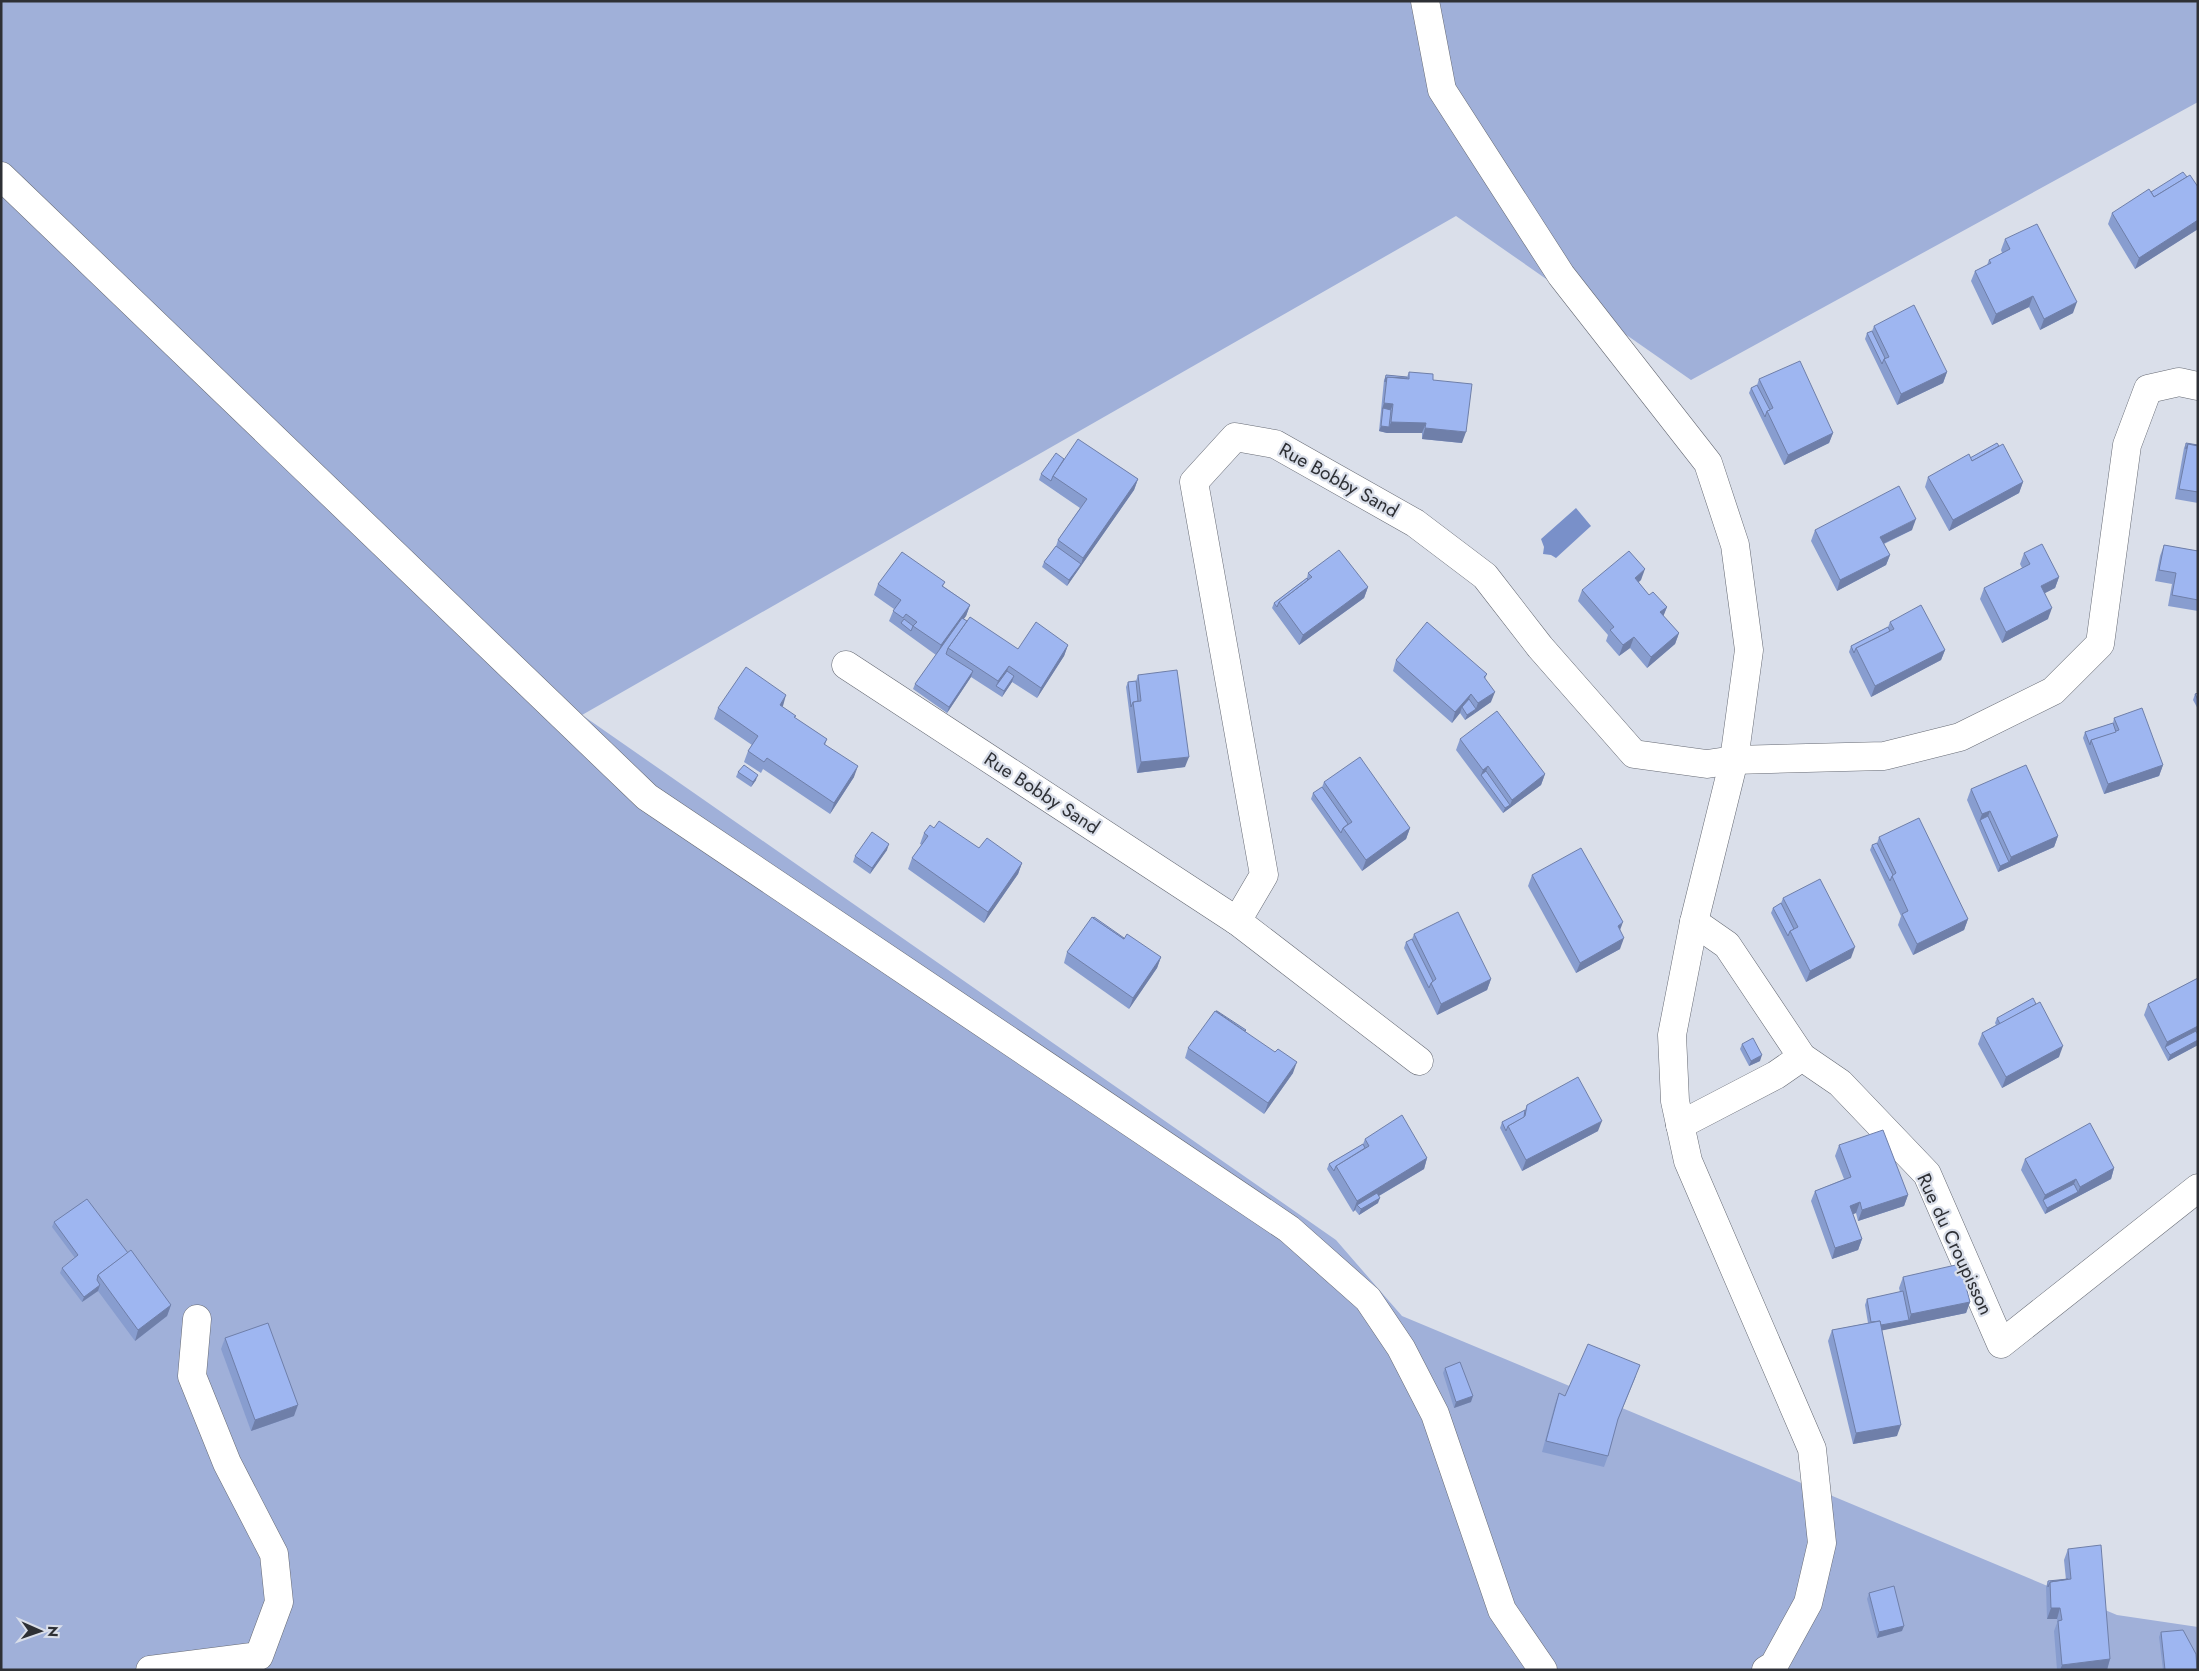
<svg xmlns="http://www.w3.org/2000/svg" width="2199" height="1671" font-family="Jost,sans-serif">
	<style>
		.green { fill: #a0b0d9 }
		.water { fill: #7990c9 }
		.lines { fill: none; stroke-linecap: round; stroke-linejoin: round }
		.minor-casing { stroke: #666a74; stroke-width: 29 }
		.tertiary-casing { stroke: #666a74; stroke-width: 29 }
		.minor { stroke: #fff; stroke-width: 28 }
		.tertiary { stroke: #fff; stroke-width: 28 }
		.wall { fill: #889dcf }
		.shaded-wall { fill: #6f7fa9 }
		.building { fill: #9eb6f1; stroke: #6f7fa9 }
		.labels { text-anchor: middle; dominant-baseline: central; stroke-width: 4.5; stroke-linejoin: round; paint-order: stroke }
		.street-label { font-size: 19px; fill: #2e3035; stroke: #dadfea }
	</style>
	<rect width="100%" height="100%" fill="#dadfea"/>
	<polygon class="green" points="1,1 2198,1 2198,102 1691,380 1456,216 582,715 1336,1240 1402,1316 2117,1615 2198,1627 2198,1670 1,1670"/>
	<polygon class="water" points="1576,508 1591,526 1556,558 1551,555 1543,554 1544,547 1541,539"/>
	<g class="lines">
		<g class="minor-casing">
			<g id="minor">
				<polyline points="846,665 1237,921 1419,1061"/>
				<polyline points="1237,921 1264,875 1194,482 1235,437 1275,444 1415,523 1485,576 1540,647 1634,754 1707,764 1734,760 1884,756 1960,737 2053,691 2100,644 2127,445 2148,389 2179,382 2198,386"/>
				<polyline points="1694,922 1727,945 1802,1057 1840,1083 1927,1174 2001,1344 2198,1188"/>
				<polyline points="1680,1125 1776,1075 1802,1057"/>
				<polyline points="150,1670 259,1656 279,1602 274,1554 227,1463 192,1376 197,1319"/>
			</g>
		</g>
		<g class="tertiary-casing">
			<g id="tertiary">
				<polyline points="1425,1 1442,90 1561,275 1708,463 1735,545 1749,650 1734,760 1694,922 1672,1035 1675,1101 1688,1161 1812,1449 1822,1543 1808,1603 1774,1665 1766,1670"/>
				<polyline points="1,176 647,797 1289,1229 1368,1299 1401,1348 1435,1414 1502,1610 1543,1670"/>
			</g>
		</g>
		<use href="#minor" class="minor"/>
		<use href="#tertiary" class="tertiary"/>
	</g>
	<g class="wall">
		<polygon points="2187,177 2198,187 2198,229 2135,269 2108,224 2112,213 2151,192"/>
		<polygon points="2005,239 2073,313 2040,330 2029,307 1992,325 1971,281 1975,271 1987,265 1989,260 2002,253 2001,250"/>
		<polygon points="1874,326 1947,372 1943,383 1897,405 1865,339 1867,333 1872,331"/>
		<polygon points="1409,372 1433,380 1462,443 1422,439 1422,433 1387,433 1379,431 1384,380 1386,375 1407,377"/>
		<polygon points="1759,379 1833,433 1829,443 1784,465 1749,393 1751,388 1757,385"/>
		<polygon points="2186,443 2198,445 2198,503 2175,499 2184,448"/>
		<polygon points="1097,452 1138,479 1134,490 1067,586 1042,567 1044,562 1056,546 1058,540 1080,508 1039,480 1041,474 1064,459"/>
		<polygon points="1970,458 2023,482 2019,493 1949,531 1925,487 1928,477"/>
		<polygon points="1815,530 1912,530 1884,544 1890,555 1886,565 1837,591 1811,541"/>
		<polygon points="2164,545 2198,551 2198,611 2168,606 2172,584 2155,581 2160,556"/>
		<polygon points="2024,553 2059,577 2055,588 2045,593 2048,619 2002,643 1980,599 1984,588 2022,568 2020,564"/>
		<polygon points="1308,573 1368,587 1364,598 1299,645 1272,608 1274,603 1307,578"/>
		<polygon points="1641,580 1638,582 1649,595 1667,607 1663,616 1679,633 1675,644 1647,668 1630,648 1619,656 1606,641 1608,635 1578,601 1582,590"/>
		<polygon points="945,582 943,586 970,605 966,616 963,619 1018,649 1068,645 1064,656 1037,698 1012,682 1002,697 971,677 947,713 913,689 915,684 936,655 889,621 894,609 874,595 878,584"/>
		<polygon points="1890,622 1945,650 1941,660 1871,697 1849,652 1851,646 1888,627"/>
		<polygon points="1396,660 1487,674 1485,679 1491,702 1465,720 1460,713 1452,723 1393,671"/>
		<polygon points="1138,675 1185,767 1137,773 1126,687 1128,682 1136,681"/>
		<polygon points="2198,693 2198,709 2193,700 2195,694"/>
		<polygon points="782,707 795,718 827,739 825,745 854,777 830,814 763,769 761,773 744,762 748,751 752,745 714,719 718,708"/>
		<polygon points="2114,718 2163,765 2159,776 2104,794 2083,738 2085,732 2113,723"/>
		<polygon points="1460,739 1545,774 1541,785 1503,813 1456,750"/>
		<polygon points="738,772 756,780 751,787 736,777"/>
		<polygon points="1324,782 1410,828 1406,839 1362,871 1311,799 1313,793 1322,787"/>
		<polygon points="1971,789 2058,836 2054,847 1998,872 1967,800"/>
		<polygon points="934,828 979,848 1022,863 1018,874 984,923 908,869 912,858 922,845 920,844 924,833"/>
		<polygon points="1879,837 1968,919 1964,930 1913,955 1898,925 1901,916 1870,850 1872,845 1877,843"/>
		<polygon points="887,850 870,874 853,862 855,856"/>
		<polygon points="1532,875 1620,930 1620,949 1576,973 1528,886"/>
		<polygon points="1783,898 1851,958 1806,982 1771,913 1773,908 1781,903"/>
		<polygon points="1414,934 1491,979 1487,990 1437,1015 1404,948 1406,942 1412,939"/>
		<polygon points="1124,938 1161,957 1157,968 1129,1009 1064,963 1067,952"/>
		<polygon points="2198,978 2198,1045 2168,1061 2144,1015 2148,1004"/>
		<polygon points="1997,1018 2059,1057 2002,1088 1978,1044 1982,1033 1996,1025 1995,1023"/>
		<polygon points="1245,1031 1293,1073 1264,1114 1185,1058 1188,1048"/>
		<polygon points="1742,1044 1760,1061 1749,1066 1740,1049"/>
		<polygon points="1527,1105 1598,1131 1522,1171 1500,1128 1502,1122 1525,1110"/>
		<polygon points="1365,1139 1427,1158 1424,1169 1379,1196 1378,1203 1359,1215 1355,1210 1353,1212 1327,1169 1329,1164 1363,1144"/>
		<polygon points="1839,1145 1908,1195 1904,1206 1858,1221 1856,1213 1853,1214 1862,1239 1858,1250 1832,1259 1811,1201 1815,1191 1844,1179 1835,1156"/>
		<polygon points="2025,1159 2114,1168 2111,1179 2045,1214 2021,1170"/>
		<polygon points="54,1222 128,1253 171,1305 167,1316 135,1341 98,1291 82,1302 60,1273 62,1268 75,1258 52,1227"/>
		<polygon points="1903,1277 1970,1302 1966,1313 1882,1330 1897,1436 1853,1444 1828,1341 1832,1330 1868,1323 1865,1305 1867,1299 1900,1292 1899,1288"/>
		<polygon points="225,1338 294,1416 251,1431 221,1349"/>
		<polygon points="1445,1368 1471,1402 1454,1408 1443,1373"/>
		<polygon points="1636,1376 1617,1422 1608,1456 1604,1467 1542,1452 1555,1404 1559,1393 1565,1396"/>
		<polygon points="2068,1549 2110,1659 2107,1670 2057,1670 2054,1631 2057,1623 2057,1619 2047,1619 2046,1587 2048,1581 2066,1580 2064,1560"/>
		<polygon points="1869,1593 1902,1631 1877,1638 1867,1599"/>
		<polygon points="2161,1632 2197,1670 2163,1670 2159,1637"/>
	</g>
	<g class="shaded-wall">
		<polygon points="2198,220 2198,229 2135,269 2139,258"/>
		<polygon points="2033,296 2029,307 1992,325 1996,314"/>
		<polygon points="2077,302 2073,313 2040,330 2044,319"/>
		<polygon points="1947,372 1943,383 1897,405 1901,394"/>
		<polygon points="1384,403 1393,404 1389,415 1382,409"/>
		<polygon points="1391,422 1426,423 1422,433 1387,433 1379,431 1381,426 1389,427"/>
		<polygon points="1425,428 1466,432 1462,443 1422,439"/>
		<polygon points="1833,433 1829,443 1784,465 1788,455"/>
		<polygon points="1138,479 1134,490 1067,586 1069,580 1081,564 1083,558"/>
		<polygon points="2023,482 2019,493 1949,531 1953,520"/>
		<polygon points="1916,519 1912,530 1876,547 1880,537"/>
		<polygon points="1890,555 1886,565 1837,591 1840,580"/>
		<polygon points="1645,569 1641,580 1631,589 1635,578"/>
		<polygon points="2059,577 2055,588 2037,597 2041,586"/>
		<polygon points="1368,587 1364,598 1299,645 1303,635"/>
		<polygon points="970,605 966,616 937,656 941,645"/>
		<polygon points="1667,607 1663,617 1660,612"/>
		<polygon points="2052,608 2048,619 2002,643 2006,632"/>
		<polygon points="1679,633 1675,644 1647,668 1651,657"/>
		<polygon points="1634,637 1630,648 1619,656 1623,645"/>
		<polygon points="1068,645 1064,656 1037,698 1041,688"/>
		<polygon points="1945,650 1941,660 1871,697 1875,686"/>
		<polygon points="1009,666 1005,677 996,686 998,681"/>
		<polygon points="973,671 971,677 947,713 949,707"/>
		<polygon points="1014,676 1012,682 1002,697 1004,691"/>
		<polygon points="1495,692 1491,702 1474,714 1478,703"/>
		<polygon points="1471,694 1467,704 1462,707 1460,713 1452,723 1455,712"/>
		<polygon points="786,695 783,706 776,716 780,705"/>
		<polygon points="1476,709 1474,714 1465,720 1467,715"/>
		<polygon points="1189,757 1185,767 1137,773 1141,762"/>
		<polygon points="2163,765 2159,776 2104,794 2108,784"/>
		<polygon points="858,766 854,777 830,814 834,803"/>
		<polygon points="1488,766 1484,777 1481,775 1483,770"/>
		<polygon points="1545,774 1541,785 1503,813 1505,808 1510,805 1512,800"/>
		<polygon points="758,775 756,780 751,787 753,782"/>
		<polygon points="1990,811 1986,822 1980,820 1978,825 1982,814"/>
		<polygon points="1410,828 1406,839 1362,871 1366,860"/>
		<polygon points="2058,836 2054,847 1998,872 2000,866 2009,862 2011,857"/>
		<polygon points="889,844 887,850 870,874 872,868"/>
		<polygon points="1022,863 1018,874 984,923 988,912"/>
		<polygon points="1968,919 1964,930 1913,955 1917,944"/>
		<polygon points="1623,922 1619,933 1618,926"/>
		<polygon points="1624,938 1620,949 1576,973 1580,963"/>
		<polygon points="1855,947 1851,958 1806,982 1810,971"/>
		<polygon points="1161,957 1157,968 1129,1009 1133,998"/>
		<polygon points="1491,979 1487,990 1437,1015 1441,1004"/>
		<polygon points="2198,1026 2194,1037 2165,1047 2167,1042"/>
		<polygon points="2198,1040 2198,1045 2168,1061 2170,1055"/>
		<polygon points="2063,1046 2059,1057 2002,1088 2006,1077"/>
		<polygon points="1762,1055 1760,1061 1749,1066 1751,1061"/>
		<polygon points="1297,1062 1293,1073 1264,1114 1268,1103"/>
		<polygon points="1602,1121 1598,1131 1522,1171 1526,1160"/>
		<polygon points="1427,1158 1424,1169 1360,1207 1357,1205 1355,1210 1353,1212 1357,1201"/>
		<polygon points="2114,1168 2111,1179 2045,1214 2047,1208 2078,1192 2080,1187"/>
		<polygon points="2076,1179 2072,1189 2043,1200 2045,1195"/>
		<polygon points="1908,1195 1904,1206 1858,1221 1862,1210"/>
		<polygon points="1380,1198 1378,1203 1359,1215 1361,1209"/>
		<polygon points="1860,1202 1856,1213 1846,1217 1850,1206"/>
		<polygon points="1862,1239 1858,1250 1832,1259 1835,1248"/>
		<polygon points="100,1285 98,1291 82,1302 84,1297"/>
		<polygon points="1970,1302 1966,1313 1870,1333 1872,1327 1909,1320 1911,1314"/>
		<polygon points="171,1305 167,1316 135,1341 138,1330"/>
		<polygon points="1473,1396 1471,1402 1454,1408 1456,1402"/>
		<polygon points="298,1405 294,1416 251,1431 255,1420"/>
		<polygon points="1901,1425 1897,1436 1853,1444 1856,1433"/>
		<polygon points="2051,1608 2060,1608 2057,1619 2047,1619"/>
		<polygon points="1904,1626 1902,1631 1877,1638 1879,1632"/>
		<polygon points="2110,1659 2107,1670 2060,1670 2062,1665"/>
	</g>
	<g class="building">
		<polygon points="2183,172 2187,177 2154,197 2151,192"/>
		<polygon points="2190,175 2198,187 2198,220 2139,258 2112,213 2149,189 2154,197"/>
		<polygon points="2037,224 2077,302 2044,319 2033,296 1996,314 1975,271 1991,263 1989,260 2010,249 2005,239"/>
		<polygon points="1914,305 1947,372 1901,394 1884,359 1889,357 1874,326"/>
		<polygon points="1872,331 1885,358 1884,359 1882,364 1867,333"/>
		<polygon points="1800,361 1833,433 1788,455 1767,411 1773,408 1759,379"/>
		<polygon points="1409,372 1433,374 1433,380 1472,384 1466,432 1425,428 1426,423 1391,422 1393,404 1384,403 1387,377 1409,379"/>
		<polygon points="1386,375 1407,377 1407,378 1387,377 1385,382"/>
		<polygon points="1757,385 1770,410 1767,411 1765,417 1751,388"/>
		<polygon points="1383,408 1391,410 1389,427 1381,426"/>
		<polygon points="1078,439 1138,479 1083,558 1058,540 1087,499 1053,476"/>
		<polygon points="1997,443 1999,446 1972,461 1970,458"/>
		<polygon points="2186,443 2198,445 2198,446 2188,444 2186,449"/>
		<polygon points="2003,444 2023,482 1953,520 1928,477 1969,454 1972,461"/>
		<polygon points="2188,444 2198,446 2198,492 2179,489"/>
		<polygon points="1056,453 1064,459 1053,476 1051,481 1041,474"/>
		<polygon points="1899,486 1916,519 1880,537 1890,555 1840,580 1815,530"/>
		<polygon points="2042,544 2059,577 2041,586 2052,608 2006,632 1984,588 2030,564 2024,553"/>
		<polygon points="2164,545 2198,551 2198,600 2172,595 2176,573 2159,570"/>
		<polygon points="1056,546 1081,564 1069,580 1044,562"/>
		<polygon points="1339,550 1368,587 1303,635 1279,602 1312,577 1308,573"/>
		<polygon points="1629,551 1645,569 1635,578 1649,595 1653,592 1667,607 1660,612 1679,633 1651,657 1634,637 1623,645 1610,630 1614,627 1582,590"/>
		<polygon points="902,552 945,582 942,586 970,605 941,645 913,626 917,622 906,614 903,618 893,611 901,600 878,584"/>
		<polygon points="1307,578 1308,580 1279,602 1277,607 1274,603"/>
		<polygon points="1921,605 1945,650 1875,686 1856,648 1894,629 1890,622"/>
		<polygon points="970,617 1018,649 1036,622 1068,645 1041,688 1009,666 998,681 948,648"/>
		<polygon points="962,618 967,621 948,648 946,654 973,671 949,707 915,684"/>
		<polygon points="904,619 913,626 911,631 901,623"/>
		<polygon points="1427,622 1487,674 1484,677 1495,692 1478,703 1471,694 1455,712 1396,660"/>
		<polygon points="1888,627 1890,631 1856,648 1854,653 1851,646"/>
		<polygon points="746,667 786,695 780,705 796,716 794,717 827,739 824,744 858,766 834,803 767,758 764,762 748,751 758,736 718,708"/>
		<polygon points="1177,670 1189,757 1141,762 1133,702 1141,701 1138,675"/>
		<polygon points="1007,671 1014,676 1004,691 996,686"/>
		<polygon points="1136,681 1138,701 1133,702 1131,707 1128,682"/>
		<polygon points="2198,693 2198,700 2195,694"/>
		<polygon points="1469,699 1476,709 1467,715 1462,707"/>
		<polygon points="2142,708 2163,765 2108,784 2091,740 2119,730 2114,718"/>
		<polygon points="1497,711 1545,774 1512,800 1488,766 1483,770 1460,739"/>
		<polygon points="2113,723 2116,732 2091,740 2090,745 2085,732"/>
		<polygon points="1360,757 1410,828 1366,860 1343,828 1352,822 1324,782"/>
		<polygon points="744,765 758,775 753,782 738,772"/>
		<polygon points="2026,765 2058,836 2011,857 1990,811 1982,814 1971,789"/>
		<polygon points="1486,771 1510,805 1505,808 1481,775"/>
		<polygon points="1322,787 1348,824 1343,828 1341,833 1313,793"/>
		<polygon points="1988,816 2009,862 2000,866 1980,820"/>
		<polygon points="1919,818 1968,919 1917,944 1902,914 1908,911 1892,876 1896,873 1879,837"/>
		<polygon points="939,821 979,848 987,838 1022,863 988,912 912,858 928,836 924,833 930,825 934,828"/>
		<polygon points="872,832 889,844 872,868 855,856"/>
		<polygon points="1877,843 1893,875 1892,876 1890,881 1872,845"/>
		<polygon points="1581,848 1623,922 1618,926 1624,938 1580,963 1532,875"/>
		<polygon points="1820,879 1855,947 1810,971 1790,931 1798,927 1783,898"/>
		<polygon points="1781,903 1794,929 1790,931 1788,936 1773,908"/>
		<polygon points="1458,912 1491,979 1441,1004 1431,983 1436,979 1414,934"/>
		<polygon points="1092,917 1124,939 1127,934 1161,957 1133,998 1067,952"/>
		<polygon points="1094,917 1124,938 1124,939 1093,918"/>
		<polygon points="1412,939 1433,981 1431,983 1429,988 1406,942"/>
		<polygon points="2198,978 2198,1026 2167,1042 2148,1004"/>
		<polygon points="2033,998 2036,1004 2000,1024 1997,1018"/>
		<polygon points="2040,1002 2063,1046 2006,1077 1982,1033"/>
		<polygon points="1215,1011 1275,1052 1278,1049 1297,1062 1268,1103 1188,1048"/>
		<polygon points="1216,1011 1217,1011 1246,1030 1245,1031"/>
		<polygon points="2196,1031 2198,1035 2198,1040 2170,1055 2165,1047"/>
		<polygon points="1753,1038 1762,1055 1751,1061 1742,1044"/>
		<polygon points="1578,1077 1602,1121 1526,1160 1508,1126 1525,1116 1527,1105"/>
		<polygon points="1525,1110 1524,1117 1508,1126 1506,1131 1502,1122"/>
		<polygon points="1402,1115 1427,1158 1357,1201 1336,1166 1369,1146 1365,1139"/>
		<polygon points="2090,1123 2114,1168 2080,1187 2076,1179 2045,1195 2025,1159"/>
		<polygon points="1883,1130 1908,1195 1862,1210 1860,1202 1850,1206 1862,1239 1835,1248 1815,1191 1851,1177 1839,1145"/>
		<polygon points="1363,1144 1365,1148 1336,1166 1334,1171 1329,1164"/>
		<polygon points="2074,1184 2078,1192 2047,1208 2043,1200"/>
		<polygon points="1377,1193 1380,1198 1361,1209 1357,1205"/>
		<polygon points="87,1199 128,1253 98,1275 97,1280 100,1285 84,1297 62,1268 78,1255 54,1222"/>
		<polygon points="131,1250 171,1305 138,1330 98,1275"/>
		<polygon points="1960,1264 1970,1302 1911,1314 1903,1277"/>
		<polygon points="1903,1291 1909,1320 1881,1325 1880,1321 1871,1322 1867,1299"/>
		<polygon points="1880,1321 1901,1425 1856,1433 1832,1330"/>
		<polygon points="268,1323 298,1405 255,1420 225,1338"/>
		<polygon points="1588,1344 1640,1365 1618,1419 1608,1456 1546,1441 1559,1393 1565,1396"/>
		<polygon points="1460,1362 1473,1396 1456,1402 1445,1368"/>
		<polygon points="2101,1545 2110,1659 2062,1665 2058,1621 2062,1620 2060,1608 2051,1608 2050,1582 2071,1579 2068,1549"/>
		<polygon points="2068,1579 2050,1582 2048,1587 2048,1581"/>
		<polygon points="1894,1586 1904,1626 1879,1632 1869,1593"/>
		<polygon points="2183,1630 2196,1654 2197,1670 2165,1670 2161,1632"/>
	</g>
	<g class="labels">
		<g class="street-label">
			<text transform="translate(1339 480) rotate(29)">Rue Bobby Sand</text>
			<text transform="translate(1042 793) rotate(33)">Rue Bobby Sand</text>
			<text transform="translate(1955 1244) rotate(65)">Rue du Croupisson</text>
		</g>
	</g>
	<rect width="2199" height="1671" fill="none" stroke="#2e3035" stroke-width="5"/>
	<g transform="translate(40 1631) rotate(92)" stroke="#dadfea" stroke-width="4" paint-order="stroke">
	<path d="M0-4L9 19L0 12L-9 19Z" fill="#2e3035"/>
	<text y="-8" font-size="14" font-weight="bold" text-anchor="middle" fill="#2e3035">N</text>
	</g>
</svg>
